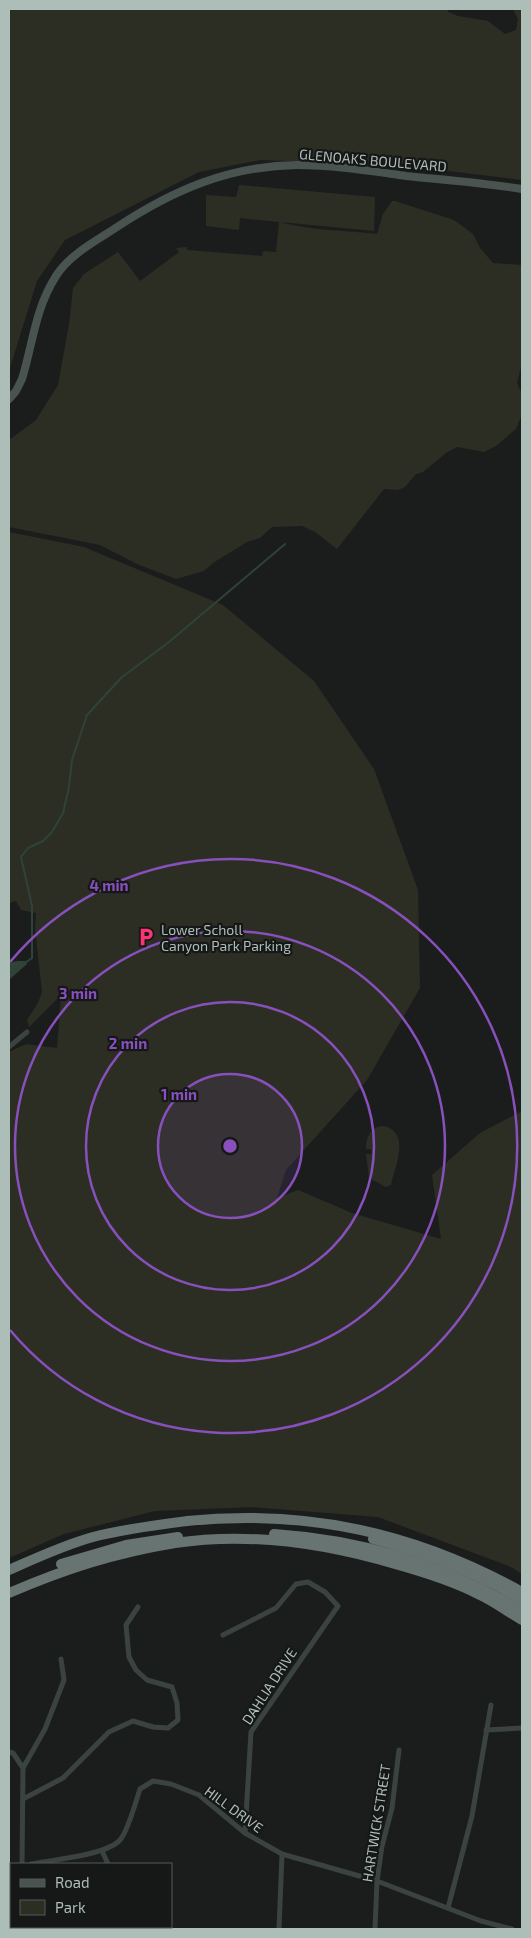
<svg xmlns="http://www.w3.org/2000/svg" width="531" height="1938" font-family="'Exo 2',sans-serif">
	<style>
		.green { fill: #2c2e24 }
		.water { fill: #2f4338 }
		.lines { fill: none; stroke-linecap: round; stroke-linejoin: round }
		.stream { stroke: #2f4338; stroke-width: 2 }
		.street { stroke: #3b4341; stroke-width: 5 }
		.secondary { stroke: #495350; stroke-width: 8 }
		.highway { stroke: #677471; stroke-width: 10 }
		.ring { fill: none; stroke: #8850bd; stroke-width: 2.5 }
		.labels { text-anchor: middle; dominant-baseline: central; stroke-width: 4.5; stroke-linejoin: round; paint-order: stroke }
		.street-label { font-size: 14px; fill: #adbdb8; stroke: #161818 }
		.poi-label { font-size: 14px; fill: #adbdb8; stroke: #161818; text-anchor: start }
		.centre { fill: #8850bd; stroke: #161818; stroke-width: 2.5 }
		.ring-label { font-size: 15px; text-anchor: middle; font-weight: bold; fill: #8850bd; stroke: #161818; stroke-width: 4.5; stroke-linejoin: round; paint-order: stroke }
	</style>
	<rect width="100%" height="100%" fill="#1b1d1d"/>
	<g class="green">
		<polygon points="9,9 448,9 448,12 458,16 488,21 505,34 516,30 518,19 513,9 522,9 522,180 449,171 395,162 344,163 260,160 199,172 65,240 37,281 9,371"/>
		<path d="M 239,185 L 375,197 L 374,231 L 280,222 C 311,231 345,230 377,234 L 383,214 L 392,201 L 395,201 L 454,220 L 473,234 L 480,248 L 493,263 L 522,265 L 522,363 L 517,383 L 522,394 L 522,414 L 516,429 L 496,446 L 484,452 L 457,447 L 446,453 L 423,472 L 416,474 L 405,487 L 398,490 L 384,489 L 337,549 L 315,532 L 302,526 L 272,527 L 260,538 L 247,542 L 213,563 L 204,571 L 176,579 L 137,564 L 100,545 L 9,527 L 9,440 L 36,420 L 58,385 L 69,324 L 73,288 L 84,274 L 118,252 L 140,281 L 179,252 L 176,248 L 187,247 L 187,250 L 262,256 L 263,251 L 276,252 L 279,222 L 240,218 L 239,230 L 206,226 L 206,195 L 236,197 Z"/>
		<polygon points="9,532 84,547 223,605 314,681 374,769 418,890 420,988 367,1080 286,1170 277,1198 298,1190 352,1213 441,1239 432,1175 480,1133 522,1111 522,1574 511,1567 378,1517 251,1507 155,1511 64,1534 9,1558 9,1052 26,1044 57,1048 61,995 29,1027 27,1020 38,1003 42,992 35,929 36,913 21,910 16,901 9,903"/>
		<path d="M 384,1126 C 411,1133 395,1166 391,1185 L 386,1187 L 369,1178 L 366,1154 L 372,1154 L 371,1149 L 366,1149 C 366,1137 371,1126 384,1126 Z"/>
	</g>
	<polygon class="water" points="17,961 25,961 27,964 10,979 9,963"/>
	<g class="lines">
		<polyline class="stream" points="25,963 32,958 32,906 21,857 28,848 43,841 52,832 63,813 69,787 72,760 87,715 122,677 169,642 285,544"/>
		<g class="street">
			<polyline points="9,1047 27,1032"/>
			<polyline points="223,1635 276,1608 296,1584 308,1582 325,1592 338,1606 251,1732 245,1833"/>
			<polyline points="486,1730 522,1728"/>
			<polyline points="9,1752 13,1753 23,1768"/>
			<polyline points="23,1799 63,1778 109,1732 133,1721 153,1727 168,1728 178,1720 177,1703 172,1687 147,1680 136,1670 129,1657 126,1625 138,1607"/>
			<polyline points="102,1851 108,1864"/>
			<polyline points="22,1864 23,1768 45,1729 64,1680 61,1659"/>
			<path d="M 31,1864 C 52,1860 107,1855 120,1840 C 128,1831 136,1801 140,1789 L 153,1781 L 171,1784 L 199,1795 L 245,1833 L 282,1854 L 377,1881 L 481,1921 L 512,1929"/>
			<polyline points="9,1874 11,1873"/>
			<polyline points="448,1908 472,1816 491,1705"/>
			<polyline points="23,1927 23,1929"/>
			<polyline points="143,1927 143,1929"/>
			<polyline points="279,1929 282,1854"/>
			<polyline points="375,1929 377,1881 382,1846 392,1808 399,1750"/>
		</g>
		<path class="secondary" d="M 9,399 L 16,391 L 22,379 C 33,343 35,309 56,276 C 70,254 96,241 117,227 C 173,190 229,166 297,165 C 333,165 370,171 406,176 C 445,180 484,183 522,189"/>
		<g class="highway">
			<path d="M 274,1534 C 363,1540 446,1565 522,1611"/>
			<path d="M 373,1539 C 425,1553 476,1572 522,1600"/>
			<polyline points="61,1564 126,1545 178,1537"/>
			<path d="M 9,1570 C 36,1558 64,1545 93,1537 C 124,1529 156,1525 187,1521 C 308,1509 416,1533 522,1592"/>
			<path d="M 9,1593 C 65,1569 114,1553 175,1543 C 248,1532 324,1543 395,1564 C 424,1572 453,1581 480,1595 C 495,1602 508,1612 522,1620"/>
		</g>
	</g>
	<circle cx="230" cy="1146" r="72" fill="#8850bd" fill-opacity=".12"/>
	<g class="ring">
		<circle cx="230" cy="1146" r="72"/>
		<circle cx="230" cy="1146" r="144"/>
		<circle cx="230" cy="1146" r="215"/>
		<path d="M10 962A287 287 0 1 1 10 1330"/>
	</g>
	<defs>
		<g id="parking-bare" transform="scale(1.5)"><path d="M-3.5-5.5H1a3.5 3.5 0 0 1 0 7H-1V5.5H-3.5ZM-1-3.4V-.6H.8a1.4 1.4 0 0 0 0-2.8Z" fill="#fd3374" stroke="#161818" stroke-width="2.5" paint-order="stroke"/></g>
	</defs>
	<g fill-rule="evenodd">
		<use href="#parking-bare" x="146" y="937"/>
	</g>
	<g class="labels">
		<g class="street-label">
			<text transform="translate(373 160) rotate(5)">GLENOAKS BOULEVARD</text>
			<text transform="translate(269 1686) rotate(-57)">DAHLIA DRIVE</text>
			<text transform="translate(234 1809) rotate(36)">HILL DRIVE</text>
			<text transform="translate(376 1823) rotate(-81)">HARTWICK STREET</text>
		</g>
		<g class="poi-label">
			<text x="161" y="929">Lower Scholl<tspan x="161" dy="16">Canyon Park Parking</tspan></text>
		</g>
	</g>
	<circle cx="230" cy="1146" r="8" class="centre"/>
	<g class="ring-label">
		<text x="109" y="891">4 min</text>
		<text x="78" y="999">3 min</text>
		<text x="128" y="1049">2 min</text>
		<text x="179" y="1100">1 min</text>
	</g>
	<rect width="531" height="1938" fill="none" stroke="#adbdb8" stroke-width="20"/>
	<rect x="10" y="1863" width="162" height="65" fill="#161818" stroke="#525a58"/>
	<rect x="20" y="1879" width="25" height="8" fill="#495350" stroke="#525a58"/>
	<text x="55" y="1888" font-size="15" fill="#adbdb8">Road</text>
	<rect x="20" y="1900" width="25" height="15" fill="#2c2e24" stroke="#525a58"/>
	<text x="55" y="1913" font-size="15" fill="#adbdb8">Park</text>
</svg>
